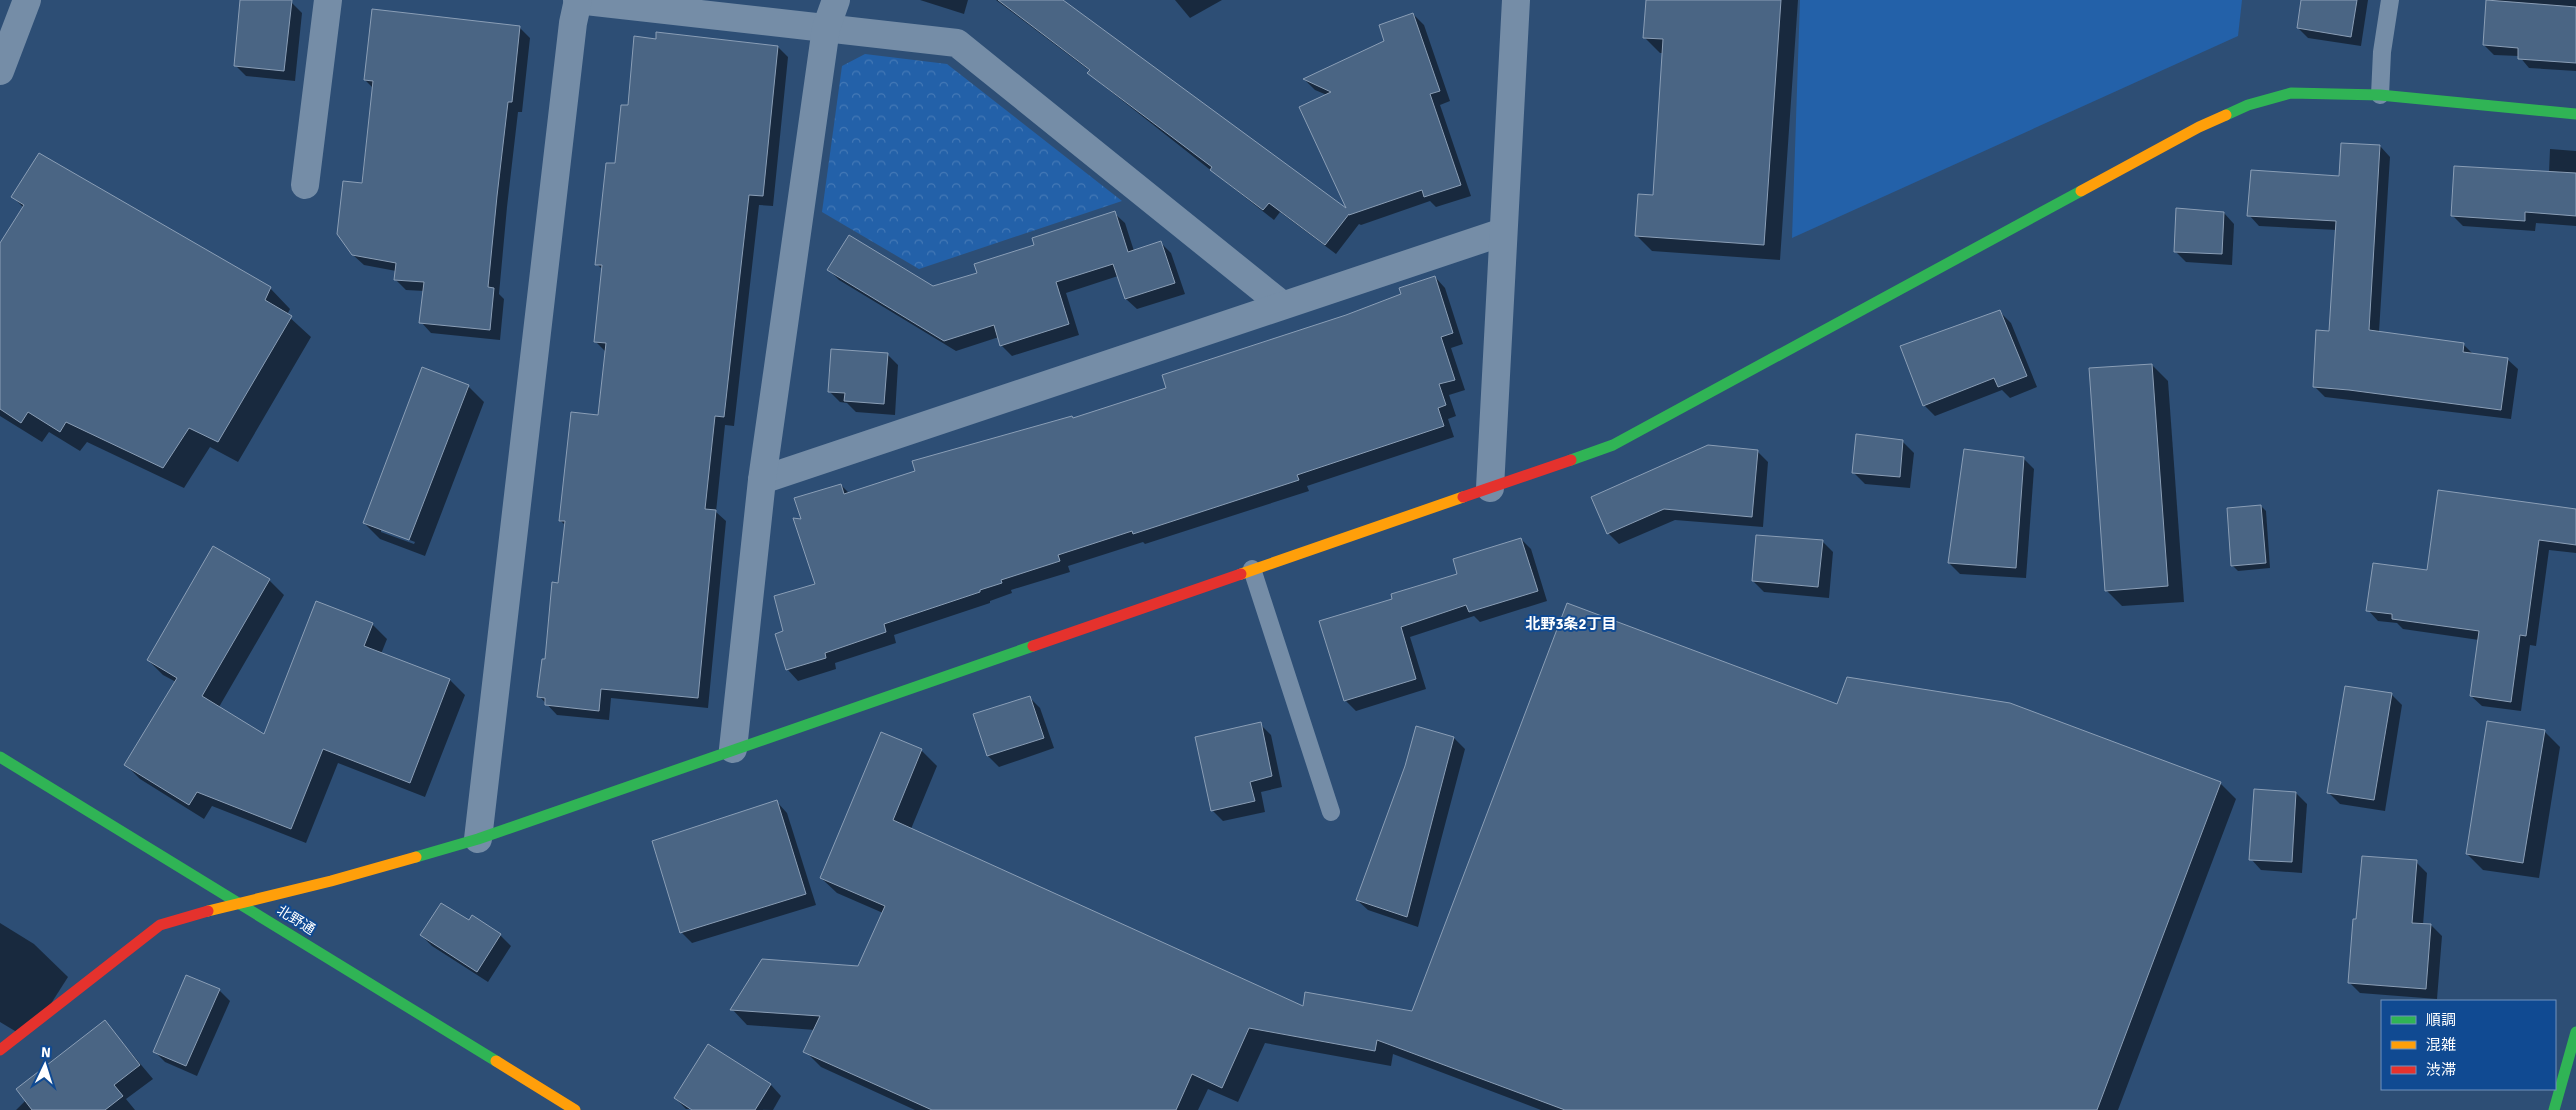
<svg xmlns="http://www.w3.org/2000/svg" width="2576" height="1110" font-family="Signika,'Noto Sans JP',sans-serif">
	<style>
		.forest { fill: url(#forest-crowns) }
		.pitch { fill: #2361a9 }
		.shadow { fill: #0007; fill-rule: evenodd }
		.building { fill: #4a6584; stroke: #8a9eb6 }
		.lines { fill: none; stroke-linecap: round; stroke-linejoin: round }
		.lane { stroke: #758da7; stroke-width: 18 }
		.street { stroke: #758da7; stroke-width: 28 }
		.fast { stroke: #30b455; stroke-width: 11 }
		.slow { stroke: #ff9f0a; stroke-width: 11 }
		.jam { stroke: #e5322d; stroke-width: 11 }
		.labels { text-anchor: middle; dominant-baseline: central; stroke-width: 4; stroke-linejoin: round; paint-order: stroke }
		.street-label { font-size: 14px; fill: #fff; stroke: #104a92 }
		.neighbourhood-label { font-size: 15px; font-weight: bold; fill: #fff; stroke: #104a92 }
	</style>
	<defs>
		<pattern id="forest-crowns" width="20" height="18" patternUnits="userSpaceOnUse" patternTransform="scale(1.25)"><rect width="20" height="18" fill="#2361a9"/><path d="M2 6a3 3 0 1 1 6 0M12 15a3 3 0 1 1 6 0" fill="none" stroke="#4479b6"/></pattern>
	</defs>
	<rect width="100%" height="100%" fill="#2d4e75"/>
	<polygon class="forest" points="865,54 947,64 1122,201 919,269 822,212 842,66"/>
	<polygon class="pitch" points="1800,0 2242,0 2238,36 1792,238"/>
	<g class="shadow">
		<polygon points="241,0 291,2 302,13 295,81 246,76 235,65"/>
		<polygon points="920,0 968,0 964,14"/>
		<polygon points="996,0 1061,0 1349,212 1327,95 1315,90 1305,80 1386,41 1413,14 1424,25 1450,101 1440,105 1471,196 1436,207 1430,201 1361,225 1359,224 1336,254 1280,212 1274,220 1100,83 1089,73 1090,71"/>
		<polygon points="1175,0 1222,0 1190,18"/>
		<polygon points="1647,0 1798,0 1780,260 1652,251 1636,235 1654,196 1663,53 1660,53 1644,37"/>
		<polygon points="2302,0 2368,0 2361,46 2308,38 2298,28"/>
		<polygon points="2487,0 2576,0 2576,71 2529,68 2519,56 2494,55 2484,45"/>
		<polygon points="520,28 530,38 522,112 518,112 507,207 499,294 504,299 500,340 431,333 421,322 424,291 406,290 395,279 396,271 364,265 353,255 373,88 365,80"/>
		<polygon points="778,47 788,57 773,206 759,205 734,426 725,425 716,512 726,521 708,708 611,698 609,720 557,715 539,696 559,584 566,526 560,520 599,416 606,352 595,341 603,270 597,264 629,107"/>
		<polygon points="2380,146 2390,157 2379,332 2463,344 2474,355 2507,359 2518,369 2511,419 2325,397 2315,387 2330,332 2337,230 2259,226 2249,215 2340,177"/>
		<polygon points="2550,149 2576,151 2576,226 2536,223 2535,231 2463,226 2452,215 2549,173"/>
		<polygon points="13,197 270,288 290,309 287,315 311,337 238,462 210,447 184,488 87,442 80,451 49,432 42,442 0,416 0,246 24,208"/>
		<polygon points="1114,213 1125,223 1134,251 1161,243 1171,253 1185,294 1137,309 1126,299 1118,276 1066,293 1079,335 1012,356 1001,345 999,337 956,351 839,280 829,270 933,288 978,274 1036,246"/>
		<polygon points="2224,213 2234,224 2232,265 2186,262 2175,251"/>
		<polygon points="1435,277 1445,288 1463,344 1451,348 1465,390 1449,395 1456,416 1448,419 1454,437 1307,486 1309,491 1145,544 1143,542 1068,566 1070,572 1011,590 1012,593 990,601 990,603 894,635 896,643 835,663 836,669 798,681 788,670 776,635 785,632 816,584 802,520 841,485 850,494 1167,389 1403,295"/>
		<polygon points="2000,312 2011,323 2037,387 2010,398 2002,390 1935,416 1924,405"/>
		<polygon points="887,354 898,365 895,415 856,412 847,403 840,402 829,391"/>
		<polygon points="2152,365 2168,381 2184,602 2122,606 2106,590"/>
		<path d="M 468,386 L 484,402 L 425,556 L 380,539 L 364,523 ZM 381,529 L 415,542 L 414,544 L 381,532 Z"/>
		<polygon points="1903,442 1914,453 1910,488 1865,484 1854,473"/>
		<polygon points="1757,451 1768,462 1763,527 1675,520 1619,544 1608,533 1592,498"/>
		<polygon points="2023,458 2034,469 2026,578 1960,574 1949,563"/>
		<polygon points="2261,506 2266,511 2270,568 2238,571 2233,566"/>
		<polygon points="2576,510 2576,553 2549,550 2536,646 2530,645 2521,711 2482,706 2471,696 2479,640 2403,629 2397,623 2378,621 2368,610 2428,572"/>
		<polygon points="1521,539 1531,549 1547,601 1480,622 1474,616 1410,637 1426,689 1356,711 1346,701 1321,622 1394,599 1459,575"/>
		<polygon points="1822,541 1833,552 1829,598 1764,592 1753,581"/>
		<polygon points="269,580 284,595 219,707 264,735 372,624 387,639 381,654 450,680 465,695 425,797 338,763 306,843 212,806 204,819 140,779 125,764 176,682 163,675 148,660"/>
		<polygon points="2391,694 2402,705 2385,811 2340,804 2329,793"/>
		<polygon points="1029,697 1040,708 1054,748 999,767 988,756 975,715"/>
		<polygon points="1837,706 2220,783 2236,799 2118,1110 1541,1110 1393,1054 1391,1066 1265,1043 1238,1102 1208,1089 1198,1110 915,1110 821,1067 805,1051 815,1030 747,1025 732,1009 858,967 883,913 837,893 821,878 921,750 937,766 911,829 1304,1008 1413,1013"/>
		<polygon points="1260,724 1271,735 1282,787 1261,792 1265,812 1223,821 1213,811"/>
		<polygon points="1417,727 1454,738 1465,749 1418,927 1368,910 1357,900 1406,766"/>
		<polygon points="2544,731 2560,747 2539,878 2483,870 2467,854"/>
		<polygon points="2296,793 2307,804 2302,873 2261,870 2251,859"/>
		<polygon points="777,802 787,813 816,905 692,943 681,932"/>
		<polygon points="2416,862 2427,873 2423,925 2431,925 2442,936 2437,999 2360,993 2349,982 2358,920"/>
		<polygon points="472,917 500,935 511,946 488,982 432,946 421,935 469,922"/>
		<polygon points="0,923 34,944 68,977 45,1013 20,1034 0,1022"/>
		<polygon points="219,990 230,1001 197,1076 165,1062 154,1051"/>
		<polygon points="105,1022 153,1079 126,1099 135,1110 16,1110"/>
		<polygon points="708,1046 771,1085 781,1096 773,1110 686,1109 675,1098"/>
	</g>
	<g class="building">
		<polygon points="240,0 292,0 284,71 234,66"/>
		<polygon points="998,0 1063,0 1346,208 1299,107 1331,92 1303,79 1384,41 1379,25 1413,13 1440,91 1430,94 1461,185 1424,197 1422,190 1349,215 1349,214 1325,245 1269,203 1263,210 1210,170 1212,167 1087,73 1090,70"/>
		<polygon points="1646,0 1781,0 1764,245 1635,236 1638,194 1653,195 1663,39 1643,38"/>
		<polygon points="2301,0 2357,0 2351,37 2297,28"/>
		<polygon points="2486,0 2576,7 2576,63 2518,59 2518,48 2483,45"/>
		<polygon points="372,9 520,26 512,102 508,102 497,196 488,287 494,288 490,330 419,323 424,282 394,280 396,263 352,255 337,234 343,181 362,183 373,81 364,80"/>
		<polygon points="656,32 778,46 763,196 749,195 724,417 715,416 705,509 716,510 698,698 601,689 599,711 545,705 545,698 537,697 542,659 545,659 552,582 558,583 565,521 559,521 571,412 598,415 606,343 594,342 602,265 595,265 606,163 615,163 621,105 628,105 634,36 656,39"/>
		<polygon points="2341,143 2380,145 2369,330 2464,343 2463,352 2508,358 2501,410 2349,390 2313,387 2316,330 2329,331 2336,221 2247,216 2251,170 2339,176"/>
		<polygon points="39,153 271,287 265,300 292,316 218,442 189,428 163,468 66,422 60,432 28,412 21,423 0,409 0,243 24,205 11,197"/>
		<polygon points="2454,166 2576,173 2576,216 2525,212 2525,221 2451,216"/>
		<polygon points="2176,208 2224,212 2222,254 2174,252"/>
		<polygon points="1115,211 1128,252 1161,241 1175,283 1125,299 1113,264 1056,282 1069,324 1000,346 994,325 944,341 827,270 849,235 933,286 977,273 974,264 1034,245 1032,238"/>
		<polygon points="1435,276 1453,333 1441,337 1455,380 1439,384 1446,405 1438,408 1444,426 1297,475 1299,480 1133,534 1132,531 1058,555 1060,561 1001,580 1002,583 980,590 980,592 884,624 886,632 825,653 826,658 786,670 775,634 783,631 774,596 815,584 793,518 801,519 794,498 841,484 844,494 915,471 912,461 1072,416 1073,418 1166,388 1162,375 1346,315 1401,294 1399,288"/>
		<polygon points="2000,310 2027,376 1998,387 1994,378 1923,406 1900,346"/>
		<polygon points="831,349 888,353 884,404 844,401 845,393 828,392"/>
		<polygon points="2152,364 2168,586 2105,591 2089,368"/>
		<polygon points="422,367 469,385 409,540 363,523"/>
		<polygon points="1856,434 1903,440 1900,477 1852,473"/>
		<polygon points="1708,445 1758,450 1752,517 1664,509 1607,534 1591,497"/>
		<polygon points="1964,449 2024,457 2016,568 1948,563"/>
		<polygon points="2438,490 2576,509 2576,545 2539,540 2526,636 2520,635 2511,702 2470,696 2479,631 2392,619 2392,614 2366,611 2373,563 2427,570"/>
		<polygon points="2261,505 2266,563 2231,566 2227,508"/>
		<polygon points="1756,535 1823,540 1818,587 1752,581"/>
		<polygon points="1521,538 1538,591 1469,612 1466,605 1401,627 1416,679 1344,701 1319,621 1392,599 1391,594 1457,574 1453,559"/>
		<polygon points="213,546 270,579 202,696 264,734 316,601 373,623 364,646 450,679 410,783 323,749 291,829 197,792 189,805 124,765 177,678 147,660"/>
		<polygon points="1567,603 1837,704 1847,677 2010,703 2221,782 2097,1110 1565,1110 1377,1040 1375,1051 1249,1028 1222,1088 1192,1074 1176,1110 932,1110 803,1052 820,1016 730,1010 762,959 858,966 885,906 820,878 881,732 922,749 893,820 1303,1006 1305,992 1412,1011"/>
		<polygon points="2345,686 2392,693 2374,800 2327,793"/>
		<polygon points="1030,696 1044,738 987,756 973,714"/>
		<polygon points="2487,721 2545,730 2523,863 2466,854"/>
		<polygon points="1261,722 1272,776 1250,782 1255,801 1211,811 1195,737"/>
		<polygon points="1416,726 1454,737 1407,917 1356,900 1405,766"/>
		<polygon points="2254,789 2296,792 2292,862 2249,860"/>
		<polygon points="777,800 806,894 680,933 652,841"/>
		<polygon points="2362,856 2417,860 2412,923 2431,924 2426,989 2348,983 2353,919 2356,919"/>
		<polygon points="441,903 469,920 472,915 501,934 477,972 420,935"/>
		<polygon points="186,975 220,989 186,1066 153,1052"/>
		<polygon points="105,1020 140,1065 114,1085 123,1096 105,1110 32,1110 16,1089"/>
		<polygon points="708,1044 771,1084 755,1110 692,1110 674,1098"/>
	</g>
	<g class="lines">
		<g class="lane">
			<polyline points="2380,95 2382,52 2390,0"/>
			<polyline points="1252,569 1331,812"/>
		</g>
		<g class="street">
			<polyline points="577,0 957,43 1281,304"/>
			<polyline points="0,71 27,0"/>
			<polyline points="305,185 328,0"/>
			<polyline points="762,480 1503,232"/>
			<polyline points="1490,488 1516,0"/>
			<polyline points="733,749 762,480 826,28 836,0"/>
			<polyline points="478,839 573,23 578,0"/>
		</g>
		<g class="fast">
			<polyline points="2226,115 2248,105 2291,93 2380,95 2576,114"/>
			<polyline points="1571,460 1613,445 2081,191"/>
			<polyline points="0,757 496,1061"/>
			<polyline points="416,857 478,839 1033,646"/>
			<polyline points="2554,1110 2576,1032"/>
		</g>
		<g class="slow">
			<polyline points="2081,191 2199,127 2226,115"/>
			<polyline points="1241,574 1463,497"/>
			<polyline points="208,911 331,881 416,857"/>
			<polyline points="496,1061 575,1110"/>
		</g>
		<g class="jam">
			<polyline points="1463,497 1571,460"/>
			<polyline points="1033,646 1241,574"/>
			<polyline points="0,1050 160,925 208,911"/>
		</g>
	</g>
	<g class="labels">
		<g class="street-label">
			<text transform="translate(296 920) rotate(32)">北野通</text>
		</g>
		<g class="neighbourhood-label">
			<text x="1571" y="624">北野3条2丁目</text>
		</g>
	</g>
	<rect x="2381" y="1000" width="175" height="90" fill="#104a92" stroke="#7092be"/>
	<rect x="2391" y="1016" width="25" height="8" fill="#30b455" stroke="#7092be"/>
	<text x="2426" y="1025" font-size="15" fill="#ffffff">順調</text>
	<rect x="2391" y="1041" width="25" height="8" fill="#ff9f0a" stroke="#7092be"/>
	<text x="2426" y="1050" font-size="15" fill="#ffffff">混雑</text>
	<rect x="2391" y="1066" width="25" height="8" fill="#e5322d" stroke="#7092be"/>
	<text x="2426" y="1075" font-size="15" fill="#ffffff">渋滞</text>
	<g transform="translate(45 1065) rotate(4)" stroke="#104a92" stroke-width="4" paint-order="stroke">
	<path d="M0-4L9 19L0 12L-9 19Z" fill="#ffffff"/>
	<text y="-8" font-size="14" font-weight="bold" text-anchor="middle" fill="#ffffff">N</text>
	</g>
</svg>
